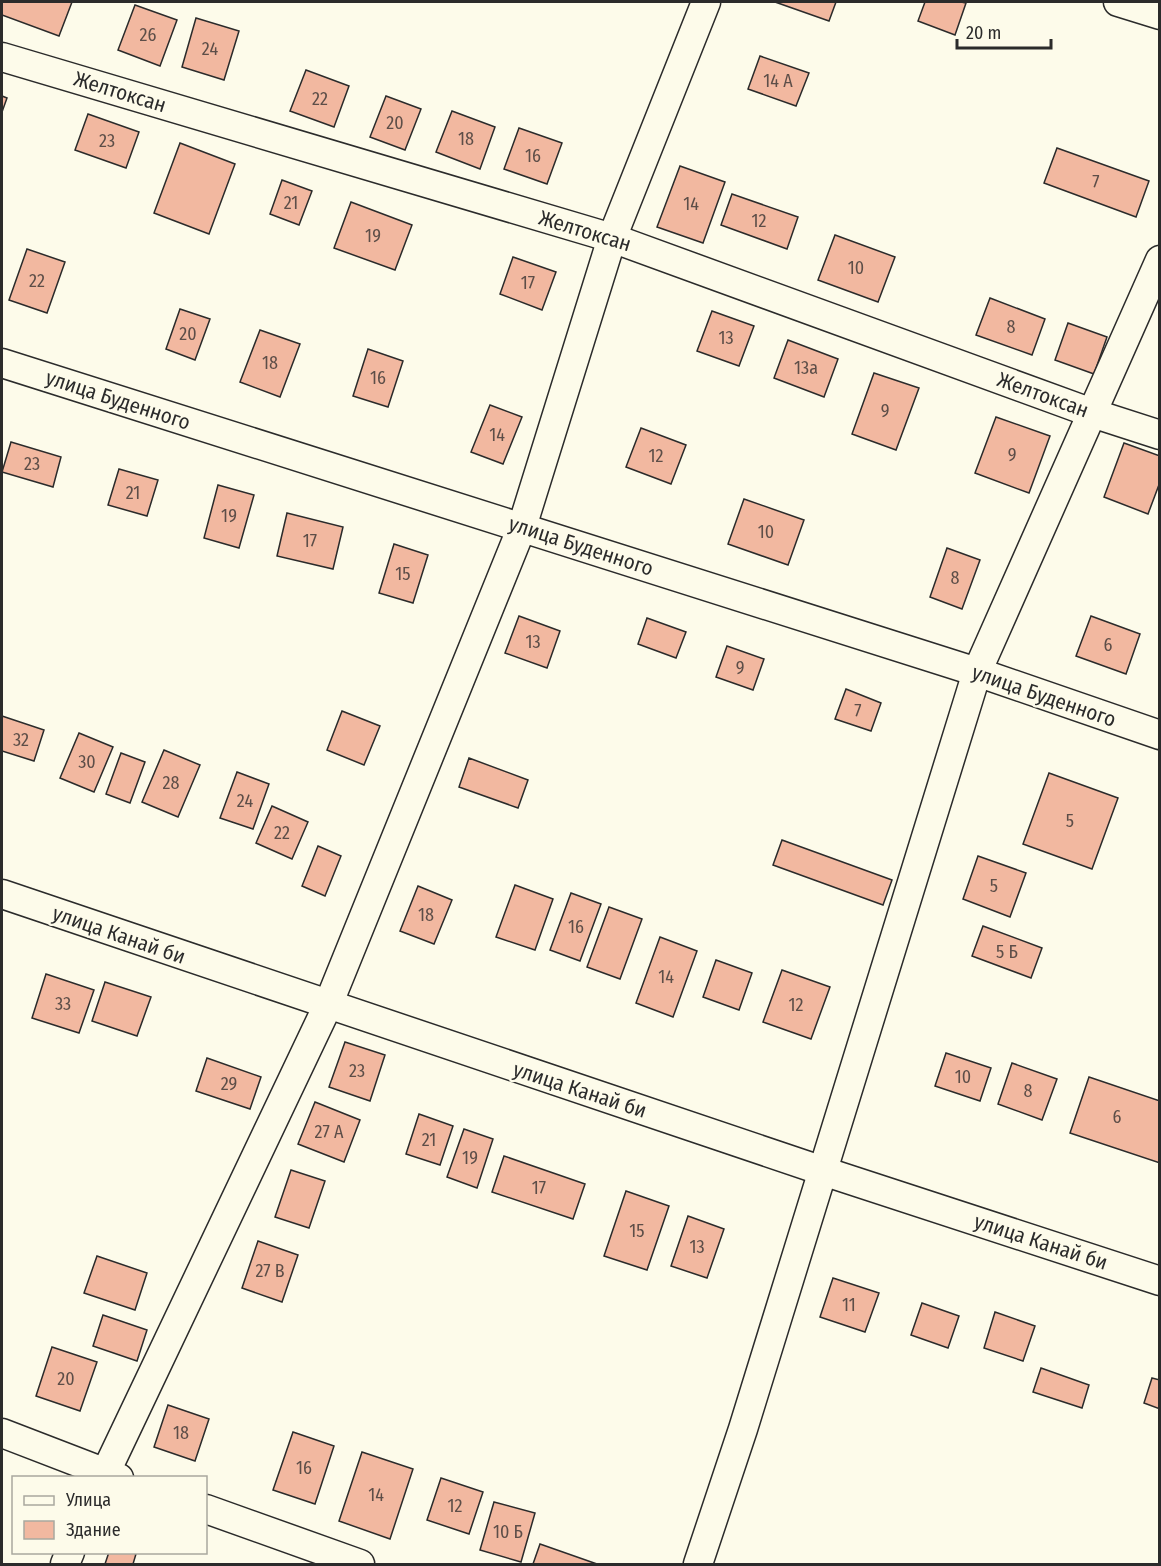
<svg xmlns="http://www.w3.org/2000/svg" width="1161" height="1566" font-family="'Fira Sans Condensed',sans-serif">
	<style>
		.building { fill: #f2b8a0; stroke: #2b2b2b; stroke-width: 1.5 }
		.lines { fill: none; stroke-linecap: round; stroke-linejoin: round }
		.street-casing { stroke: #2b2b2b; stroke-width: 31 }
		.street { stroke: #fdfbea; stroke-width: 28 }
		.labels { text-anchor: middle; dominant-baseline: central; stroke-width: 4.5; stroke-linejoin: round; paint-order: stroke }
		.number-label { font-size: 18px; fill: #5d4e48 }
		.street-label { font-size: 21px; fill: #2b2b2b; stroke: #fdfbea }
	</style>
	<rect width="100%" height="100%" fill="#fdfbea"/>
	<g class="building">
		<polygon points="2,2 72,2 59,36 2,15"/>
		<polygon points="775,2 836,2 829,21"/>
		<polygon points="925,2 961,2 966,3 955,35 918,21"/>
		<polygon points="135,5 177,20 160,66 118,50"/>
		<polygon points="196,18 239,31 224,80 182,67"/>
		<polygon points="760,56 809,73 796,106 748,89"/>
		<polygon points="306,70 349,86 334,127 290,111"/>
		<polygon points="2,96 7,98 2,112"/>
		<polygon points="386,96 421,109 405,150 370,137"/>
		<polygon points="452,111 495,127 480,169 436,152"/>
		<polygon points="88,114 139,132 126,168 75,150"/>
		<polygon points="519,128 562,143 547,184 504,169"/>
		<polygon points="180,143 235,164 209,234 154,213"/>
		<polygon points="1057,148 1149,181 1136,217 1044,183"/>
		<polygon points="680,166 725,182 703,243 657,227"/>
		<polygon points="282,180 312,191 299,225 270,214"/>
		<polygon points="732,194 798,217 787,249 721,225"/>
		<polygon points="351,202 412,225 395,270 334,248"/>
		<polygon points="835,235 895,257 878,302 818,280"/>
		<polygon points="27,249 65,262 47,313 9,300"/>
		<polygon points="513,257 556,272 542,310 500,294"/>
		<polygon points="990,298 1045,319 1032,355 976,335"/>
		<polygon points="180,309 210,319 195,360 166,349"/>
		<polygon points="712,311 754,326 739,366 697,351"/>
		<polygon points="1068,323 1107,337 1094,374 1055,360"/>
		<polygon points="260,330 300,344 280,397 240,382"/>
		<polygon points="788,340 838,359 824,397 774,378"/>
		<polygon points="368,349 403,361 388,407 353,396"/>
		<polygon points="874,373 919,388 896,450 852,434"/>
		<polygon points="490,405 522,417 503,464 471,452"/>
		<polygon points="996,417 1050,436 1029,493 975,473"/>
		<polygon points="641,428 686,445 671,484 626,467"/>
		<polygon points="11,442 61,457 53,487 2,472"/>
		<polygon points="1124,443 1160,456 1160,482 1148,514 1104,497"/>
		<polygon points="119,469 158,480 147,516 108,505"/>
		<polygon points="218,485 254,495 239,548 204,538"/>
		<polygon points="744,499 804,520 788,565 728,544"/>
		<polygon points="287,513 343,527 333,569 277,556"/>
		<polygon points="394,544 428,555 413,603 379,593"/>
		<polygon points="947,548 980,560 962,609 930,597"/>
		<polygon points="519,616 560,631 547,668 505,653"/>
		<polygon points="1091,616 1140,634 1126,674 1076,656"/>
		<polygon points="647,618 686,632 676,658 638,644"/>
		<polygon points="727,646 764,659 753,690 716,677"/>
		<polygon points="846,689 881,703 871,731 835,719"/>
		<polygon points="342,711 380,726 364,765 327,750"/>
		<polygon points="2,716 44,730 34,761 2,751"/>
		<polygon points="79,733 113,747 94,792 60,778"/>
		<polygon points="164,750 200,765 178,817 142,802"/>
		<polygon points="121,753 145,762 130,803 106,794"/>
		<polygon points="469,758 528,780 518,808 459,787"/>
		<polygon points="237,772 269,784 253,829 220,818"/>
		<polygon points="1049,773 1118,798 1092,869 1023,844"/>
		<polygon points="272,806 308,822 292,859 256,843"/>
		<polygon points="782,840 892,880 883,905 773,865"/>
		<polygon points="318,846 341,856 325,896 302,886"/>
		<polygon points="978,856 1026,873 1010,917 963,899"/>
		<polygon points="515,885 553,899 535,950 496,937"/>
		<polygon points="418,886 452,900 434,944 400,931"/>
		<polygon points="571,893 601,904 580,961 550,950"/>
		<polygon points="609,907 642,919 620,979 587,967"/>
		<polygon points="983,926 1042,948 1031,978 972,956"/>
		<polygon points="660,937 697,951 673,1017 636,1003"/>
		<polygon points="716,960 752,973 739,1010 703,997"/>
		<polygon points="782,970 830,987 811,1039 763,1022"/>
		<polygon points="46,974 94,990 79,1033 32,1018"/>
		<polygon points="105,982 151,997 137,1036 92,1021"/>
		<polygon points="345,1042 385,1055 370,1101 329,1087"/>
		<polygon points="946,1053 991,1068 980,1101 935,1086"/>
		<polygon points="207,1058 261,1077 250,1109 196,1091"/>
		<polygon points="1012,1063 1057,1079 1042,1120 998,1104"/>
		<polygon points="1089,1077 1160,1101 1160,1163 1070,1133"/>
		<polygon points="315,1102 360,1120 344,1162 298,1144"/>
		<polygon points="419,1114 453,1126 440,1165 406,1154"/>
		<polygon points="464,1129 493,1139 477,1188 447,1177"/>
		<polygon points="504,1156 585,1184 573,1219 492,1192"/>
		<polygon points="291,1170 325,1181 309,1228 275,1217"/>
		<polygon points="626,1191 669,1206 647,1270 604,1256"/>
		<polygon points="688,1216 724,1229 707,1278 671,1266"/>
		<polygon points="258,1241 298,1255 282,1302 242,1288"/>
		<polygon points="97,1256 147,1273 135,1310 84,1293"/>
		<polygon points="833,1278 879,1293 865,1332 820,1317"/>
		<polygon points="922,1303 959,1316 948,1348 911,1335"/>
		<polygon points="995,1312 1035,1326 1023,1361 984,1348"/>
		<polygon points="103,1315 147,1330 137,1361 93,1346"/>
		<polygon points="52,1347 97,1362 80,1411 36,1396"/>
		<polygon points="1041,1368 1089,1385 1082,1408 1033,1392"/>
		<polygon points="1152,1378 1160,1380 1160,1409 1144,1403"/>
		<polygon points="168,1405 209,1419 195,1461 154,1447"/>
		<polygon points="293,1432 334,1446 315,1504 273,1490"/>
		<polygon points="362,1452 413,1469 390,1539 339,1521"/>
		<polygon points="441,1478 483,1492 469,1534 427,1520"/>
		<polygon points="494,1502 535,1513 521,1562 480,1550"/>
		<polygon points="540,1544 597,1564 533,1564"/>
		<polygon points="109,1552 131,1552 136,1554 133,1564 105,1564"/>
	</g>
	<g class="lines">
		<g class="street-casing">
			<g id="street">
				<polyline points="1118,2 1160,15"/>
				<polyline points="2,57 612,238 1092,413 1160,435"/>
				<polyline points="2,363 977,672 1160,735"/>
				<polyline points="2,894 823,1171 1160,1281"/>
				<polyline points="2,1433 119,1478"/>
				<polyline points="103,1478 328,1005 522,527 612,238 706,2"/>
				<polyline points="206,1509 360,1564"/>
				<polyline points="65,1564 70,1552"/>
				<polyline points="698,1564 743,1429 977,672 1160,260"/>
			</g>
		</g>
		<use href="#street" class="street"/>
	</g>
	<g class="labels">
		<g class="number-label">
			<text x="148" y="35">26</text>
			<text x="210" y="49">24</text>
			<text x="778" y="81">14 А</text>
			<text x="320" y="99">22</text>
			<text x="395" y="123">20</text>
			<text x="466" y="139">18</text>
			<text x="107" y="141">23</text>
			<text x="533" y="156">16</text>
			<text x="1096" y="182">7</text>
			<text x="291" y="203">21</text>
			<text x="691" y="204">14</text>
			<text x="759" y="221">12</text>
			<text x="373" y="236">19</text>
			<text x="856" y="268">10</text>
			<text x="37" y="281">22</text>
			<text x="528" y="283">17</text>
			<text x="1011" y="327">8</text>
			<text x="188" y="334">20</text>
			<text x="726" y="338">13</text>
			<text x="270" y="363">18</text>
			<text x="806" y="368">13а</text>
			<text x="378" y="378">16</text>
			<text x="885" y="411">9</text>
			<text x="497" y="435">14</text>
			<text x="1012" y="455">9</text>
			<text x="656" y="456">12</text>
			<text x="32" y="464">23</text>
			<text x="133" y="493">21</text>
			<text x="229" y="516">19</text>
			<text x="766" y="532">10</text>
			<text x="310" y="541">17</text>
			<text x="403" y="574">15</text>
			<text x="955" y="578">8</text>
			<text x="533" y="642">13</text>
			<text x="1108" y="645">6</text>
			<text x="740" y="668">9</text>
			<text x="858" y="711">7</text>
			<text x="21" y="740">32</text>
			<text x="87" y="762">30</text>
			<text x="171" y="783">28</text>
			<text x="245" y="801">24</text>
			<text x="1070" y="821">5</text>
			<text x="282" y="833">22</text>
			<text x="994" y="886">5</text>
			<text x="426" y="915">18</text>
			<text x="576" y="927">16</text>
			<text x="1007" y="952">5 Б</text>
			<text x="666" y="977">14</text>
			<text x="63" y="1004">33</text>
			<text x="796" y="1005">12</text>
			<text x="357" y="1071">23</text>
			<text x="963" y="1077">10</text>
			<text x="229" y="1084">29</text>
			<text x="1028" y="1091">8</text>
			<text x="1117" y="1117">6</text>
			<text x="329" y="1132">27 А</text>
			<text x="429" y="1140">21</text>
			<text x="470" y="1158">19</text>
			<text x="539" y="1188">17</text>
			<text x="637" y="1231">15</text>
			<text x="697" y="1247">13</text>
			<text x="270" y="1271">27 В</text>
			<text x="849" y="1305">11</text>
			<text x="66" y="1379">20</text>
			<text x="181" y="1433">18</text>
			<text x="304" y="1468">16</text>
			<text x="376" y="1495">14</text>
			<text x="455" y="1506">12</text>
			<text x="508" y="1532">10 Б</text>
		</g>
		<g class="street-label">
			<text transform="translate(120 92) rotate(17)">Желтоксан</text>
			<text transform="translate(585 231) rotate(17)">Желтоксан</text>
			<text transform="translate(1043 395) rotate(20)">Желтоксан</text>
			<text transform="translate(118 400) rotate(18)">улица Буденного</text>
			<text transform="translate(581 546) rotate(18)">улица Буденного</text>
			<text transform="translate(1044 696) rotate(19)">улица Буденного</text>
			<text transform="translate(119 935) rotate(19)">улица Канай би</text>
			<text transform="translate(580 1090) rotate(18)">улица Канай би</text>
			<text transform="translate(1041 1242) rotate(18)">улица Канай би</text>
		</g>
	</g>
	<rect width="1161" height="1566" fill="none" stroke="#2b2b2b" stroke-width="6"/>
	<rect x="12" y="1476" width="195" height="78" fill="#fdfbea" stroke="#a9a89e" stroke-width="1.5"/>
	<rect x="24" y="1496" width="30" height="9" fill="#fdfbea" stroke="#a9a89e" stroke-width="1.5"/>
	<text x="66" y="1506" font-size="18" fill="#2b2b2b">Улица</text>
	<rect x="24" y="1521" width="30" height="18" fill="#f2b8a0" stroke="#a9a89e" stroke-width="1.5"/>
	<text x="66" y="1536" font-size="18" fill="#2b2b2b">Здание</text>
	<path d="M957 39v9h94v-9" fill="none" stroke="#2b2b2b" stroke-width="3"/>
	<text x="966" y="39" font-size="18" fill="#2b2b2b" stroke="#fdfbea" stroke-width="4.5" paint-order="stroke">20 m</text>
</svg>
